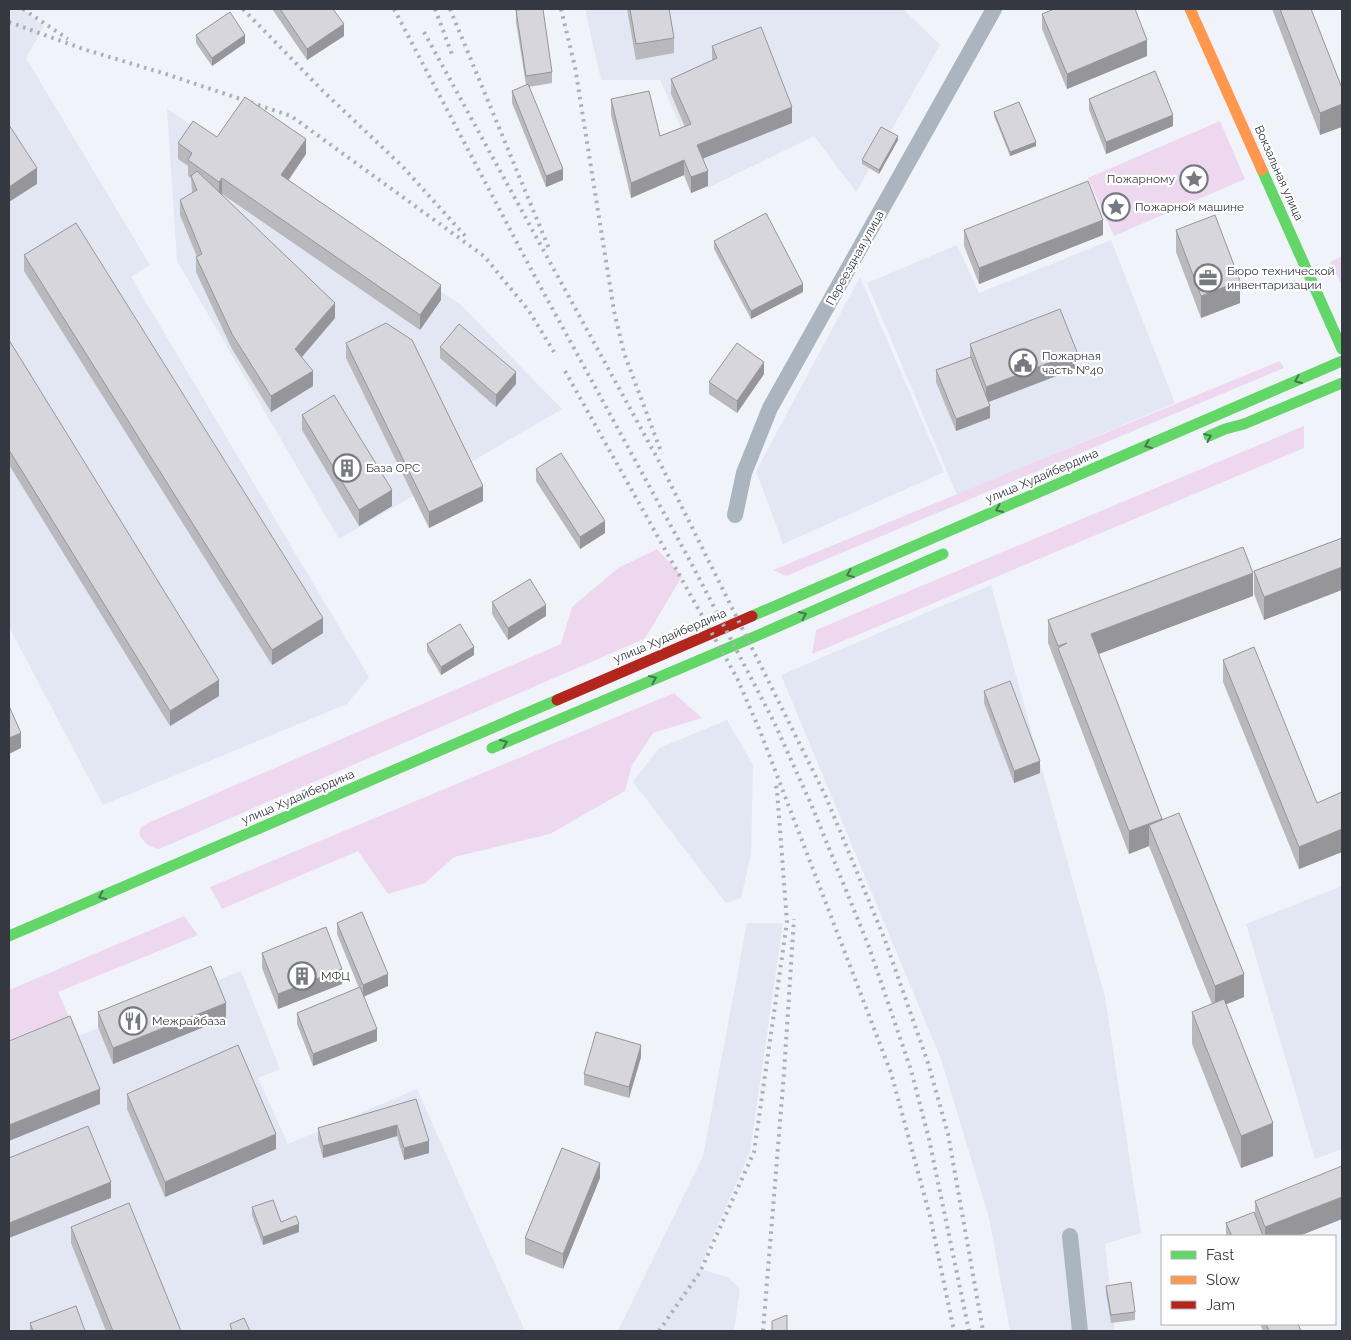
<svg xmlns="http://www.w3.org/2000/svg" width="1351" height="1340" font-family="Raleway,sans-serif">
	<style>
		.built { fill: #e3e7f4 }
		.green { fill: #edd8ef }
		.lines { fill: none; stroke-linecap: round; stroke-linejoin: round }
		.street { stroke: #aab5bf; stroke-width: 16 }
		.fast { stroke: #63d668; stroke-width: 11 }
		.slow { stroke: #ff974d; stroke-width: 11 }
		.jam { stroke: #b3261e; stroke-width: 11 }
		.rail { stroke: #a9b0b8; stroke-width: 4; stroke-dasharray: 2.5 5; stroke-linecap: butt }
		.wall { fill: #b8b8bd }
		.shaded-wall { fill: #96969a }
		.building { fill: #d6d6dc; stroke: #96969a }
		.oneway { stroke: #477750 }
		.labels { text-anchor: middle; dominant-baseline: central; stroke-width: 4.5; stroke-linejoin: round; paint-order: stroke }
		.street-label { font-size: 12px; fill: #353840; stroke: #fff }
		.poi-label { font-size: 12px; fill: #353840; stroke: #fff; text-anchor: start }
	</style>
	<rect width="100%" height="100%" fill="#f1f3fa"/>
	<g class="built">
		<polygon points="9,9 22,9 44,26 26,58 150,265 131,277 369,677 347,704 103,805 9,627"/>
		<polygon points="585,9 903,9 940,45 856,192 814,136 708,188 660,80 601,80"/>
		<polygon points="167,109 461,305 562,409 339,539 177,261"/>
		<polygon points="1111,240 1175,403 957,495 867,283 957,245 979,293"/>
		<polygon points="860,277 944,472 783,544 756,471"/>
		<polygon points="991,585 1105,997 1141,1233 1105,1244 1115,1331 1010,1331 989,1218 941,1059 781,675"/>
		<polygon points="727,720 753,765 751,854 741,898 726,903 633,782 659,748"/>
		<polygon points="1342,886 1342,1149 1315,1159 1246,924"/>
		<polygon points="747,923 783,923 750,1152 699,1269 728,1277 740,1289 734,1331 618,1331 703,1156"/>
		<polygon points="241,971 280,1069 258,1078 288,1144 417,1089 525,1331 9,1331 9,1046 76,1037"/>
	</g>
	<g class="green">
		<polygon points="1220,121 1245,179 1114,236 1088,178"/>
		<polygon points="1342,256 1342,285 1330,262"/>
		<polygon points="1280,361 1284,368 786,576 773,570"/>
		<polygon points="1304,426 1304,448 812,654 816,630"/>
		<path d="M 657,549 L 682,576 L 652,627 L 644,639 L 159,849 C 149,847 144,843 139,834 L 141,827 L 150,822 L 561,644 L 572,607 L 618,568 Z"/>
		<polygon points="674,693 702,718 653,733 632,765 625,791 550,834 454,857 425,883 388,894 358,851 222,909 210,887"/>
		<polygon points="184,916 198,935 58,992 69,1017 9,1040 9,990"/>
	</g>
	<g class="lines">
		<g class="street">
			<polyline points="735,515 744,473 770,408 994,9"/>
			<polyline points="1070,1236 1080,1331"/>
		</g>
		<g class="fast">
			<polyline points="1262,170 1342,349"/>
			<polyline points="1209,436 1225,429 1244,424 1342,383"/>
			<polyline points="752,616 1342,361"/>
			<polyline points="492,748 761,634 943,554"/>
			<polyline points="9,936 557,700"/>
		</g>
		<polyline class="slow" points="1190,9 1262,170"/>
		<polyline class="jam" points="557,700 752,616"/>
		<g class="rail">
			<polyline points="23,9 68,39"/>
			<polyline points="243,9 323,91 403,167 467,238"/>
			<polyline points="394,9 534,275 689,559 774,722 811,804 869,947 911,1070 929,1139 969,1331"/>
			<polyline points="435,9 453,57"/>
			<polyline points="450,9 550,251"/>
			<polyline points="561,9 575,67 614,311 624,353 662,454"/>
			<polyline points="9,22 83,49 166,74 291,116 484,256 529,311 554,352"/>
			<polyline points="424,32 661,465 826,797 885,940 928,1063 948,1134 983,1331"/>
			<polyline points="565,371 737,678 760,731 891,1073 930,1216 954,1331"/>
			<polyline points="659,1331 700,1272 754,1152 787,922 777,790 775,782"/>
			<polyline points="763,1331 784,1073 794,919"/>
		</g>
	</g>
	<g class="wall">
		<polygon points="272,9 333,9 344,36 307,60"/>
		<polygon points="627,9 669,9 674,38 674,53 636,60"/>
		<polygon points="1272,9 1311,9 1342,88 1320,135"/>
		<polygon points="516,10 552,72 552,83 529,87 563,180 546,187 512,103 512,91 526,85 516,22"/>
		<polygon points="1042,14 1147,56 1067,89 1042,29"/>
		<polygon points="196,35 245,43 212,66 196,43"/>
		<polygon points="712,46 792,123 703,158 708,186 691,193 684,175 631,198 611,115 611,99 660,136 685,127 671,94 671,79 712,60"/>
		<polygon points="1089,99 1173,126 1106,154 1089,110"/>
		<polygon points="994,112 1036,146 1010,156 994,116"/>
		<polygon points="217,137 306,154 289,180 441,300 420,330 222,194 221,195 335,318 302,357 313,386 271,412 232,349 196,272 196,257 197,257 180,215 180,200 192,193 191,178 188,176 188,166 178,159 178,143"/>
		<polygon points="898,140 879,174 862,164 862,160"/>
		<polygon points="964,230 1103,235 979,284 964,246"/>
		<polygon points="1176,230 1240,303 1201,318 1176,252"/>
		<polygon points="714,241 803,292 751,319 714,249"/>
		<polygon points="24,255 323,633 272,665 24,271"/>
		<polygon points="9,340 219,696 170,726 9,465"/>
		<polygon points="346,343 483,501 429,528 346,358"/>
		<polygon points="970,344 1077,368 988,402 990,418 956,431 936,382 936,370 970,357"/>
		<polygon points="440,347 516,384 496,407 440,358"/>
		<polygon points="764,374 737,413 709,394 709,382"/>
		<polygon points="302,415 392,506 359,526 302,430"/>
		<polygon points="536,469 605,533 580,549 536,481"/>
		<polygon points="1342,538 1264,620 1254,594 1254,571"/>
		<polygon points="1253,596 1098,654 1162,820 1244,997 1226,1004 1273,1156 1241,1168 1192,1044 1192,1012 1212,1004 1149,846 1129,854 1048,643 1048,620"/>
		<polygon points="492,602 546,616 508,640 492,614"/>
		<polygon points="427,644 474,655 441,675 427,651"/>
		<polygon points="1223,660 1317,803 1342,792 1342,852 1299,869 1223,682"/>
		<polygon points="984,691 1040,773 1014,783 984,703"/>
		<polygon points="337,923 388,986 364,996 377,1041 313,1066 297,1024 297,1013 359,988 337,934"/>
		<polygon points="262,953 342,984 278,1009 262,968"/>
		<polygon points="98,1012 226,1018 113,1064 98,1027"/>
		<polygon points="641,1057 629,1098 584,1085 584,1074"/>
		<polygon points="127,1094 276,1149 165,1197 127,1109"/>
		<polygon points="416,1099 429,1153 404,1160 397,1136 323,1158 318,1140 318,1128"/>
		<polygon points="600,1178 563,1269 525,1254 525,1238"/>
		<polygon points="1255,1201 1342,1219 1299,1236 1226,1236 1226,1223 1255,1214"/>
		<polygon points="252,1207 299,1232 263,1245 252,1215"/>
		<polygon points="71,1227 181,1331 106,1331 71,1243"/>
		<polygon points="1106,1286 1135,1312 1135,1320 1111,1323 1106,1293"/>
		<polygon points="30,1323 85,1331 30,1331"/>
		<polygon points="1260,1324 1298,1324 1301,1331 1263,1331"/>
	</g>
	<g class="shaded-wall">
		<polygon points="344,24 344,36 307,60 307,49"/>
		<polygon points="245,35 245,43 212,66 212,58"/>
		<polygon points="1147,40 1147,56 1067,89 1067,74"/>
		<polygon points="1342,104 1342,127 1320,135 1320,113"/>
		<polygon points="792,107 792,123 697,161 697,145"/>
		<polygon points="1173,115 1173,126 1106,154 1106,142"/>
		<polygon points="898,136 898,140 879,174 879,170"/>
		<polygon points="306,139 306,154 281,190 281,175"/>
		<polygon points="1036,142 1036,146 1010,156 1010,152"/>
		<polygon points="684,160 684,175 631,198 631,183"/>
		<polygon points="37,168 37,184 9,202 9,187"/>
		<polygon points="563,169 563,180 546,187 546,176"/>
		<polygon points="708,171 708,186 691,193 691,177"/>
		<polygon points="222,178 222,194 219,197 219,182"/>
		<polygon points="1103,220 1103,235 979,284 979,268"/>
		<polygon points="1240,281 1240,303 1201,318 1201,296"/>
		<polygon points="803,284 803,292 751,319 751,311"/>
		<polygon points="441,285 441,300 420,330 420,315"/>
		<polygon points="335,303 335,318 295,365 295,349"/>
		<polygon points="1077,352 1077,368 986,403 986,387"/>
		<polygon points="764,362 764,374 737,413 737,401"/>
		<polygon points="313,371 313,386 271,412 271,396"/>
		<polygon points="516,372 516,384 496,407 496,395"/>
		<polygon points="990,406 990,418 956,431 956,419"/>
		<polygon points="483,486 483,501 429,528 429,512"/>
		<polygon points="392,490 392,506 359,526 359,510"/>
		<polygon points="605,521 605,533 580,549 580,537"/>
		<polygon points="1342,567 1342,590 1264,620 1264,597"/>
		<polygon points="1253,573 1253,596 1091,657 1091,634"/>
		<polygon points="546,605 546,616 508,640 508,628"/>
		<polygon points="323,618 323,633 272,665 272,650"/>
		<polygon points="474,647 474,655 441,675 441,667"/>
		<polygon points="219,680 219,696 170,726 170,711"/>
		<polygon points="21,733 21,748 9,754 9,738"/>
		<polygon points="1040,761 1040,773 1014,783 1014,771"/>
		<polygon points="1162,819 1162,841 1149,825 1149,846 1129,854 1129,831"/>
		<polygon points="1342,829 1342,852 1299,869 1299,847"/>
		<polygon points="342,969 342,984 278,1009 278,994"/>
		<polygon points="388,974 388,986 363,997 363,985"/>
		<polygon points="1244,974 1244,997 1215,1009 1215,986"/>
		<polygon points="226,1003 226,1018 113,1064 113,1048"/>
		<polygon points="377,1029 377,1041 313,1066 313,1054"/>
		<polygon points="641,1045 641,1057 629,1098 629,1087"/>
		<polygon points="100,1089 100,1104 9,1141 9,1125"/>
		<polygon points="1273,1123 1273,1156 1241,1168 1241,1136"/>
		<polygon points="397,1125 397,1136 323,1158 323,1146"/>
		<polygon points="276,1134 276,1149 165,1197 165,1182"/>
		<polygon points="429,1141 429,1153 404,1160 404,1148"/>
		<polygon points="600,1163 600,1178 563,1269 563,1254"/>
		<polygon points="111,1182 111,1198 9,1238 9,1223"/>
		<polygon points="1342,1197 1342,1219 1299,1236 1265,1236 1265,1227"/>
		<polygon points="299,1224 299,1232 263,1245 263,1237"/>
	</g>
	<g class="building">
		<polygon points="280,9 333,9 344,24 307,49"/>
		<polygon points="527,9 543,9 552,72 526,76 516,10"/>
		<polygon points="630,9 669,9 674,38 636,44"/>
		<polygon points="1054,9 1135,9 1147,40 1067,74 1042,14"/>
		<polygon points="1280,9 1311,9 1342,88 1342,104 1320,113"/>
		<polygon points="230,12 245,35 212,58 196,35"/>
		<polygon points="761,27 792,107 697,145 708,171 691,177 684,160 631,183 611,99 649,91 660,136 691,124 671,79 717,58 712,46"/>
		<polygon points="1155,71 1173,115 1106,142 1089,99"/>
		<polygon points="528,84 563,169 546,176 512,91"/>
		<polygon points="245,97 306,139 281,175 441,285 420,315 222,178 219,182 188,160 192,153 178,143 193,121 217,137"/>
		<polygon points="1019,102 1036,142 1010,152 994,112"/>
		<polygon points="9,125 37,168 9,187"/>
		<polygon points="881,127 898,136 879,170 862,160"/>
		<polygon points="197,171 335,303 295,349 313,371 271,396 232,334 196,257 202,254 180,200 197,190 191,176"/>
		<polygon points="1088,181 1103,220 979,268 964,230"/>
		<polygon points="766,213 803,284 751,311 714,241"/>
		<polygon points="1215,215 1240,281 1201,296 1176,230"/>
		<polygon points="76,223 323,618 272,650 24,255"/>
		<polygon points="1060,309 1077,352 986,387 970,344"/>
		<polygon points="386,323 412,340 483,486 429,512 346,343"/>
		<polygon points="459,324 516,372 496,395 440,347"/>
		<polygon points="9,340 219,680 170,711 9,450"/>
		<polygon points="737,343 764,362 737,401 709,382"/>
		<polygon points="971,357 990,406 956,419 936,370"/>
		<polygon points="334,395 392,490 359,510 302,415"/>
		<polygon points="561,453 605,521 580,537 536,469"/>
		<polygon points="1342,538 1342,567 1264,597 1254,571"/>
		<polygon points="1243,547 1253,573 1091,634 1162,819 1129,831 1058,648 1067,643 1058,646 1048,620"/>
		<polygon points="530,579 546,605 508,628 492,602"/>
		<polygon points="460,624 474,647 441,667 427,644"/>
		<polygon points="1254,647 1317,803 1342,792 1342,829 1299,847 1223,660"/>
		<polygon points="1010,681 1040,761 1014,771 984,691"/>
		<polygon points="9,706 21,733 9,738"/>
		<polygon points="1179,813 1244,974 1215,986 1149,825"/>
		<polygon points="362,912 388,974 363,985 337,923"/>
		<polygon points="326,927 342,969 278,994 262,953"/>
		<polygon points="211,966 226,1003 113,1048 98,1012"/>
		<polygon points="360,987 377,1029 313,1054 297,1013"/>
		<polygon points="1224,999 1273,1123 1241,1136 1192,1012"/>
		<polygon points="70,1016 100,1089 9,1125 9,1041"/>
		<polygon points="596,1032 641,1045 629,1087 584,1074"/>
		<polygon points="238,1045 276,1134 165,1182 127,1094"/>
		<polygon points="416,1099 429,1141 404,1148 397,1125 323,1146 318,1128"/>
		<polygon points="88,1126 111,1182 9,1223 9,1158"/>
		<polygon points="562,1148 600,1163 563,1254 525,1238"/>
		<polygon points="1342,1166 1342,1197 1265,1227 1255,1201"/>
		<polygon points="273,1200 281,1222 296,1216 299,1224 263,1237 252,1207"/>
		<polygon points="129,1203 181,1331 113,1331 71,1227"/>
		<polygon points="1254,1212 1263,1236 1232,1236 1226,1223"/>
		<polygon points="1131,1282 1135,1312 1111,1315 1106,1286"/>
		<polygon points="76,1306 85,1331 33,1331 30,1323"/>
		<polygon points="787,1315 787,1331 772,1331 772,1321"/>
		<polygon points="244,1318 250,1331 232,1331 230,1324"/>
		<polygon points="1266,1324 1298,1324 1301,1331 1269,1331"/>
	</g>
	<defs><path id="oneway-chevron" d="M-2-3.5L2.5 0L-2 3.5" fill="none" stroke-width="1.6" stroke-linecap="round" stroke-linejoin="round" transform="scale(1.25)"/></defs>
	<g class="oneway">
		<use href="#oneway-chevron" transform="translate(1298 380) rotate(157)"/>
		<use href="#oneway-chevron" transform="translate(1208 437) rotate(-24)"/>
		<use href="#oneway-chevron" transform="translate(1148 445) rotate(157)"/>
		<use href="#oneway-chevron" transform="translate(999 509) rotate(157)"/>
		<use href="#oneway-chevron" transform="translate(850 574) rotate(157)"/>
		<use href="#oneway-chevron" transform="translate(803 615) rotate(-24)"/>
		<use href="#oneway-chevron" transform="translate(653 679) rotate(-23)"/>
		<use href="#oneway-chevron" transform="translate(504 743) rotate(-23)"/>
		<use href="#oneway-chevron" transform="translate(102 896) rotate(157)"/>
	</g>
	<defs>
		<g id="sight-ring" transform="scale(1.4375)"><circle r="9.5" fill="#fff" stroke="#777981" stroke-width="1.5"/><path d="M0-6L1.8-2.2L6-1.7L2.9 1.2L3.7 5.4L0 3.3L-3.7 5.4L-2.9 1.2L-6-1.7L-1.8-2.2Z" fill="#777981"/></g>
		<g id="office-ring" transform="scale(1.4375)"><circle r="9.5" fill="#fff" stroke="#777981" stroke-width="1.5"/><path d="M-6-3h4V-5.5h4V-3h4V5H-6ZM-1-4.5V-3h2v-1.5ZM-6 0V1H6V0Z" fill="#777981"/></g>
		<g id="civic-ring" transform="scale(1.4375)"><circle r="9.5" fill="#fff" stroke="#777981" stroke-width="1.5"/><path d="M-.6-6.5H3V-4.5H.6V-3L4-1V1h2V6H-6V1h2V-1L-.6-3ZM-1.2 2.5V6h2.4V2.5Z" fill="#777981"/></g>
		<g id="building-ring" transform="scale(1.4375)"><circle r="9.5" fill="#fff" stroke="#777981" stroke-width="1.5"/><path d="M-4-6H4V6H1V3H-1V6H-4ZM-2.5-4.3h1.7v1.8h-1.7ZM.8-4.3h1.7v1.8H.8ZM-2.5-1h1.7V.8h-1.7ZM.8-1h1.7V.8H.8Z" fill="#777981"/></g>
		<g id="restaurant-ring" transform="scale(1.4375)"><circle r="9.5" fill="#fff" stroke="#777981" stroke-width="1.5"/><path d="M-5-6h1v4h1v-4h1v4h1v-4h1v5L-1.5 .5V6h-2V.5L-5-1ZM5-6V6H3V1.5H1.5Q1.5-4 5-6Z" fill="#777981"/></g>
	</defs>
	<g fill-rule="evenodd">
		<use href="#sight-ring" x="1194" y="179"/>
		<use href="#sight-ring" x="1116" y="207"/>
		<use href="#office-ring" x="1208" y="278"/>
		<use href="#civic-ring" x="1023" y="363"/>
		<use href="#building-ring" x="347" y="468"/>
		<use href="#building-ring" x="302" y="976"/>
		<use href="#restaurant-ring" x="133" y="1021"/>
	</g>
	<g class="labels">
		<g class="street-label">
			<text transform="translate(1279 173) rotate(66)">Вокзальная улица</text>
			<text transform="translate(855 258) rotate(-61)">Переездная улица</text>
			<text transform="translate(1042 476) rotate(-23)">улица Худайбердина</text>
			<text transform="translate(670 636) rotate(-23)">улица Худайбердина</text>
			<text transform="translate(298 797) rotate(-23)">улица Худайбердина</text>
		</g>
		<g class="poi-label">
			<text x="1175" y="179" text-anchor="end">Пожарному</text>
			<text x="1135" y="207">Пожарной машине</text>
			<text x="1227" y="271">Бюро технической<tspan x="1227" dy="14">инвентаризации</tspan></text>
			<text x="1042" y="356">Пожарная<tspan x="1042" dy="14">часть №40</tspan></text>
			<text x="366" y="468">База ОРС</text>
			<text x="321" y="976">МФЦ</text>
			<text x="152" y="1021">Межрайбаза</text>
		</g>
	</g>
	<rect width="1351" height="1340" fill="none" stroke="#353840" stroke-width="20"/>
	<rect x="1161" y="1235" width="175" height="90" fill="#ffffff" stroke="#aeafb3"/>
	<rect x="1171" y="1251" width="25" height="8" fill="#63d668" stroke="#aeafb3"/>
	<text x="1206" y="1260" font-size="15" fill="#353840">Fast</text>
	<rect x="1171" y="1276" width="25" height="8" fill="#ff974d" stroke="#aeafb3"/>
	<text x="1206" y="1285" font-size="15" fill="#353840">Slow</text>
	<rect x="1171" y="1301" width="25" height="8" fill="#b3261e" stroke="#aeafb3"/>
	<text x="1206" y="1310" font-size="15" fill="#353840">Jam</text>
</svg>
